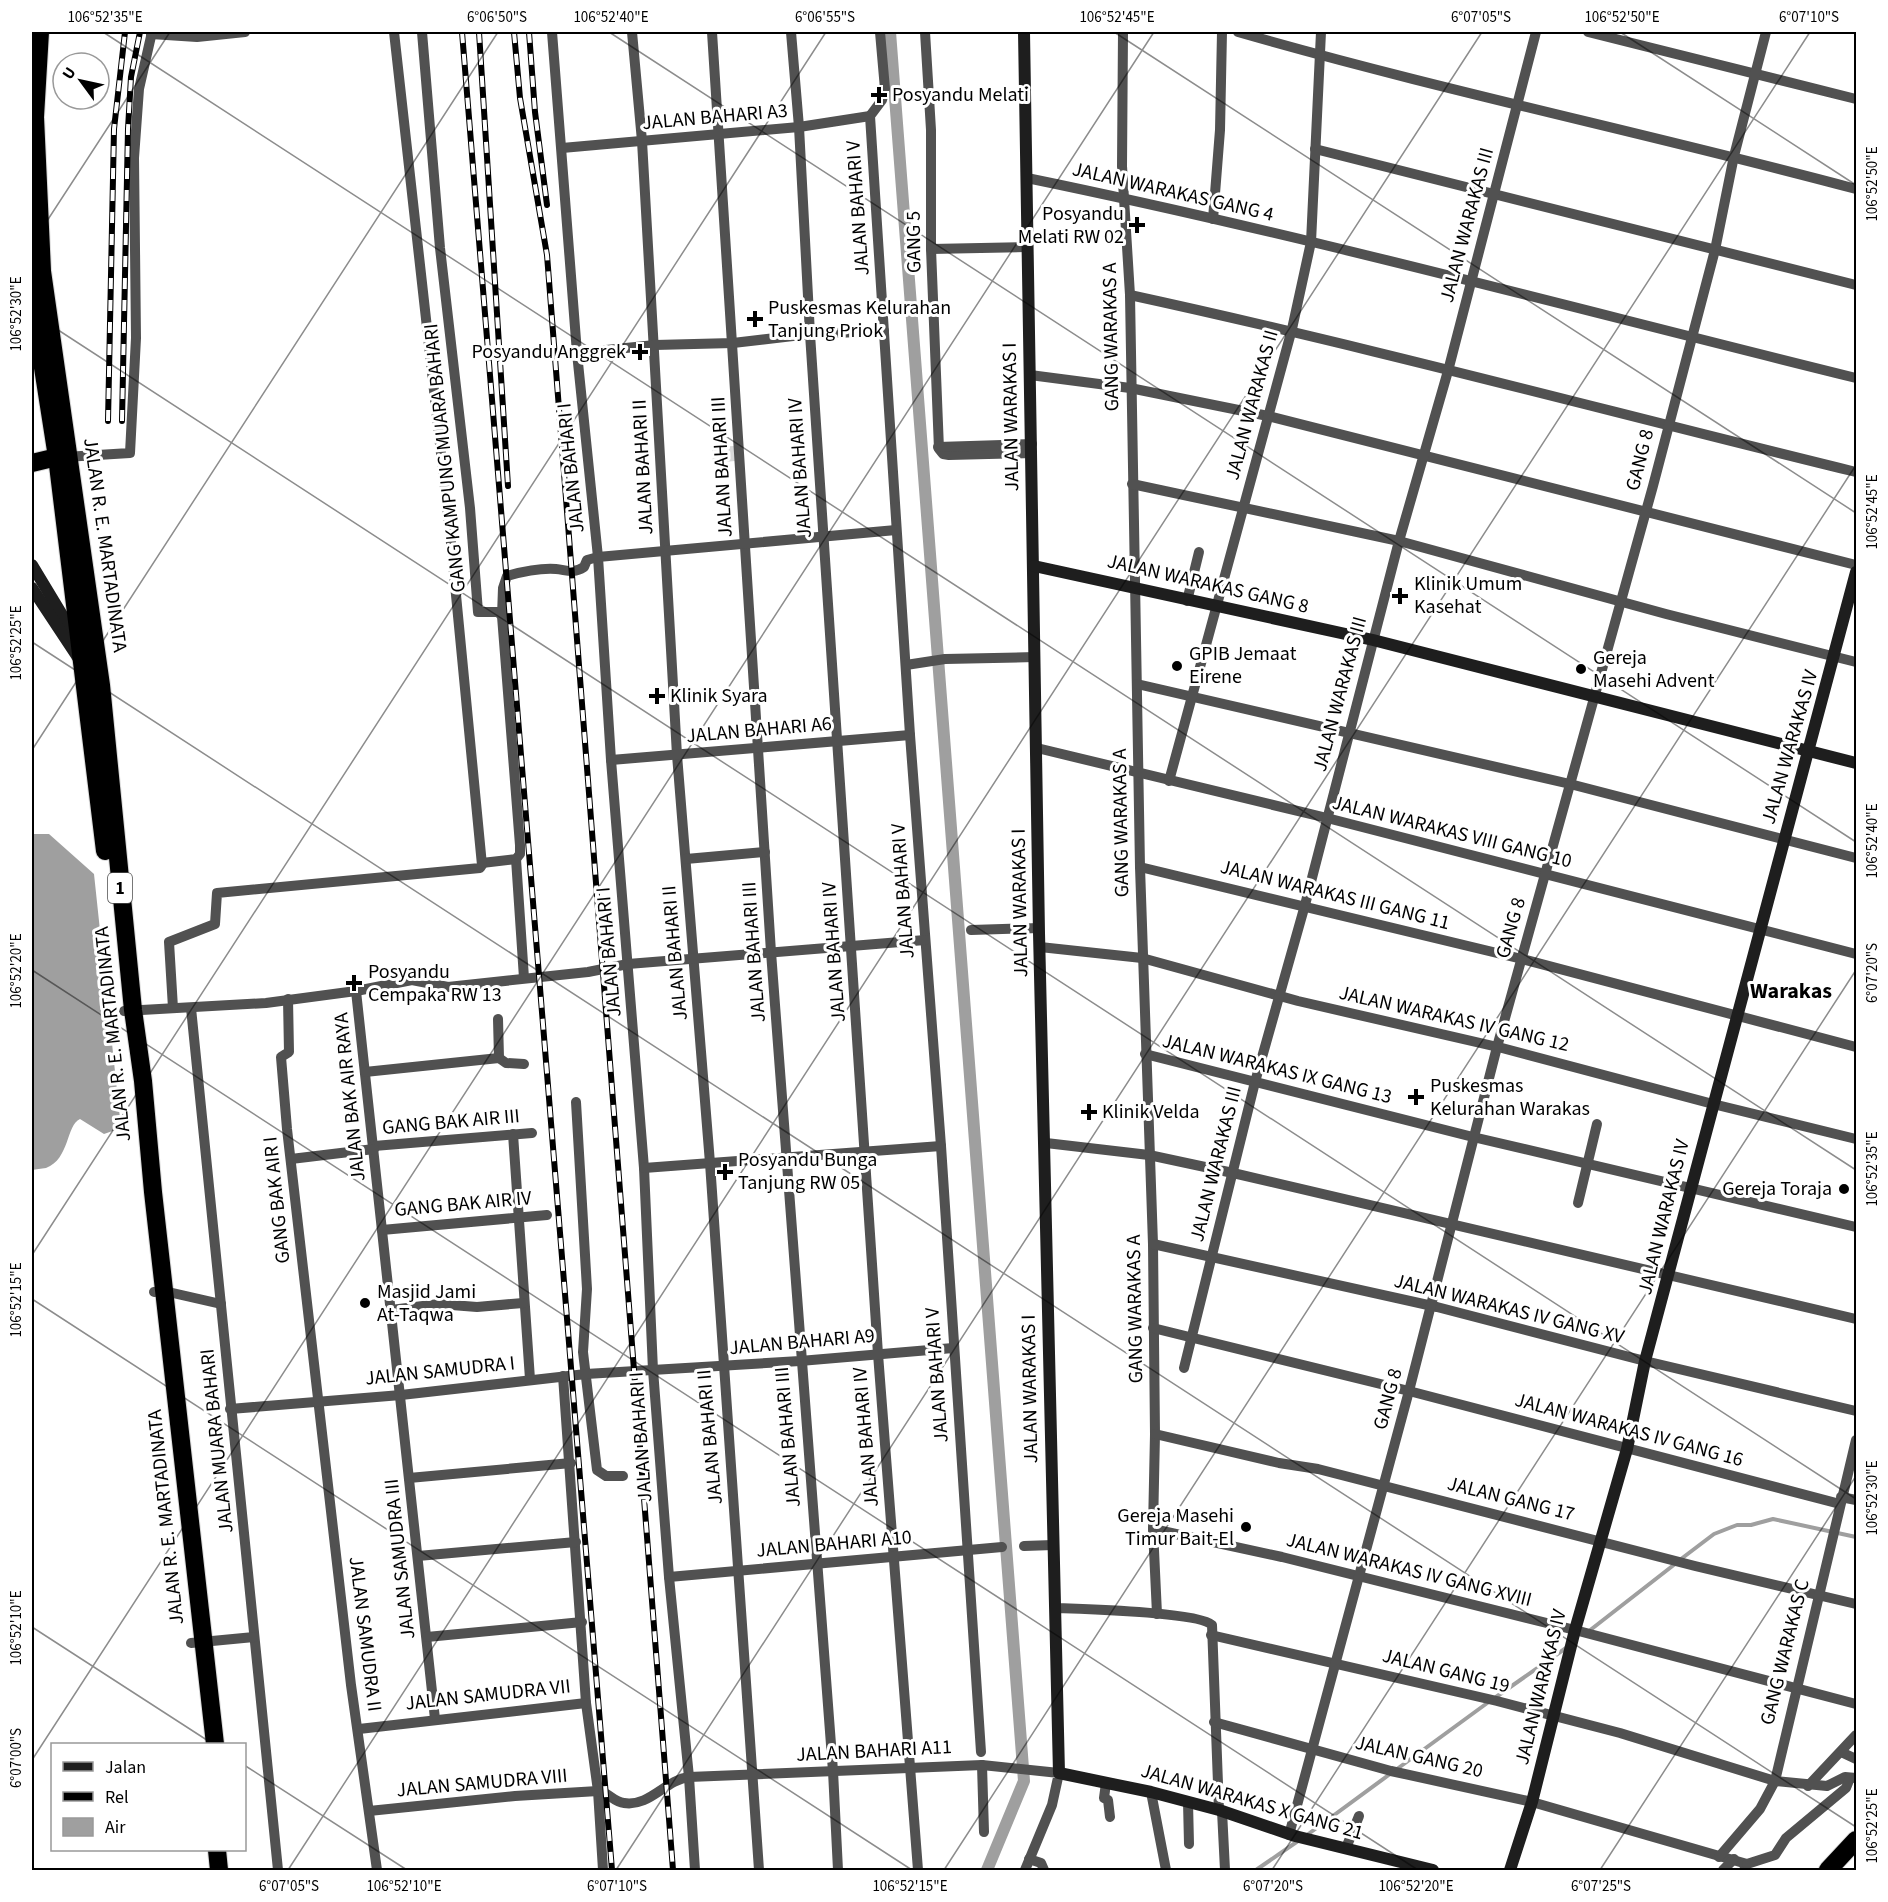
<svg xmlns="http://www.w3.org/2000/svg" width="1888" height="1902" font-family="'Source Sans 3',sans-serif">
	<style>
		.green { fill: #d8d8d8 }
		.water { fill: #9f9f9f }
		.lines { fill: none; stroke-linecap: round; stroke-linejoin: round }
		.stream { stroke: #9f9f9f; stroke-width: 4 }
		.canal { stroke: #9f9f9f; stroke-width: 12 }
		.highway-casing { stroke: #dbdbdb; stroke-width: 20 }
		.street { stroke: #515151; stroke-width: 10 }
		.secondary { stroke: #1e1e1e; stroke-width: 12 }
		.highway { stroke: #000; stroke-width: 18 }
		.rail-casing { stroke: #000; stroke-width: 6 }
		.rail { stroke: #fff; stroke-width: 4; stroke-dasharray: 11; stroke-linecap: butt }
		.ticks { fill: none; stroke: #000; stroke-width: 1.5; stroke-opacity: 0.45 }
		.poi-dot { fill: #000; stroke: #fff; stroke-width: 2 }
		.labels { text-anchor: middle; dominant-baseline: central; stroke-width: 6; stroke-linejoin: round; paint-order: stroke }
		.shield { fill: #fff; stroke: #4c4c4c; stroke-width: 1.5 }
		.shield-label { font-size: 18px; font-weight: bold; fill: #000 }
		.poi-label { font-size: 20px; fill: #000; stroke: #fff; text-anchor: start }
		.street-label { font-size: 20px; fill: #000; stroke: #fff }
		.quarter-label { font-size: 22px; font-weight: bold; fill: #000; stroke: #fff }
		.neatline { fill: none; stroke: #000; stroke-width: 2 }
		.ticks-label { font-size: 15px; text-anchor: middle; fill: #000 }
	</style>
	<rect width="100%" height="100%" fill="#fff"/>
	<polygon class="green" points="734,446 735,461 713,463 712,447"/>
	<path class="water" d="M 32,834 L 49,834 L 94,874 L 121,1128 L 104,1134 L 80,1119 C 66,1125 70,1159 46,1168 C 41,1169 36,1169 32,1170 Z"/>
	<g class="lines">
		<g class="stream">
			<polyline points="1681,1559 1714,1534 1737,1525 1751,1525 1773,1519 1856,1537"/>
			<polyline points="1589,1631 1675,1564"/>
			<polyline points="1496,1697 1566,1648"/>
			<polyline points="1397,1769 1490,1701"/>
			<polyline points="1307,1835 1390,1774"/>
			<polyline points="1256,1870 1298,1841"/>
		</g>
		<polyline class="canal" points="890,32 1024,1781 987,1870"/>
		<g class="highway-casing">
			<g id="highway">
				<polyline points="40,32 35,117 42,271 101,685 133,1010 143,1081 153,1192 215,1744"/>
				<polyline points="33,280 36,323 57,457 105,851"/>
				<polyline points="32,463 57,457"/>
				<polyline points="217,1850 219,1870"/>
				<polyline points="1828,1870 1856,1840"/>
			</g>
		</g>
		<g class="street">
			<polyline points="422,32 440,248 470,508 478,612 498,612 502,616 520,845 520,854 516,859 482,863"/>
			<polyline points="552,32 577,353 598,557 611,760 644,1168 653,1370 669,1577 689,1777 695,1870"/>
			<polyline points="632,32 642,141 677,755 710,1163 759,1870"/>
			<polyline points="712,32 771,952 833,1771 838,1870"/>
			<polyline points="791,32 799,127 810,334 878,1354 918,1870"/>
			<polyline points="880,32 885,89 882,100 870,116 910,735 941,1146 981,1752"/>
			<polyline points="925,32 931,130 931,249 939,449 943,454 949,455 1032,453"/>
			<polyline points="1123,32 1122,166 1130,295 1140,867 1153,1244 1155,1434 1153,1529 1157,1614"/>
			<path d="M 1238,32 C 1443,91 1651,134 1856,189"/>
			<polyline points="1588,32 1856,99"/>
			<polyline points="151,34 197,37 245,32"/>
			<polyline points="562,148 799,127 870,116"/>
			<polyline points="1315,149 1856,285"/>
			<path d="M 1027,178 C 1305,235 1580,310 1856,378"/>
			<polyline points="1213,219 1220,130 1222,32"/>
			<polyline points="931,249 1026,247"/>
			<path d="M 1130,295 C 1374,348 1614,413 1856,472"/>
			<polyline points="577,353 655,345 733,343 810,334 884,331"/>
			<polyline points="1030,375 1130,388 1268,416 1856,565"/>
			<polyline points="938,447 1032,444"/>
			<polyline points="65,457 130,453 136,338 134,158 139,89 152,32"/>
			<polyline points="1132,484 1399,541 1666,614 1856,662"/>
			<polyline points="1187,601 1199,552"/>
			<path d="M 502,616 L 503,588 L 507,576 C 521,572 542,568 556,569 C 567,570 573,574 584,567 L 587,560 L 598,557 L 896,530"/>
			<polyline points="906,665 945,659 1035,657"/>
			<polyline points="1137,684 1570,784 1856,858"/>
			<polyline points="1037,748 1327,818 1856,954"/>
			<polyline points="611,760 910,735"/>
			<polyline points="1169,781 1292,329 1311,242 1321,32"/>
			<polyline points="516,859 524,978"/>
			<polyline points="686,859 765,852"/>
			<polyline points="1140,867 1522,959 1856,1047"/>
			<polyline points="971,930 1039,928"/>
			<polyline points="1040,947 1142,958 1298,1001 1502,1048 1713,1104 1856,1139"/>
			<polyline points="356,991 435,1719"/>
			<polyline points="288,999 289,1052 281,1057 287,1129 351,1685 377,1870"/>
			<polyline points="173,1008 169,942 215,924 217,893 480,868 482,865 451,543 394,32"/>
			<polyline points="191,1008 278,1870"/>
			<polyline points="124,1011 266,1003 356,991 412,980 448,987 588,972 628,964 925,940"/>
			<polyline points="498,1019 499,1058 506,1063 524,1064"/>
			<polyline points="1145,1054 1473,1137 1856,1227"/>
			<polyline points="365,1072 499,1058"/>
			<polyline points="576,1102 587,1289 583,1352 597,1470 606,1476 623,1476"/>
			<polyline points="513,1134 530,1379"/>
			<polyline points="1046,1143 1149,1155 1233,1173 1856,1319"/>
			<polyline points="374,1146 532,1133"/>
			<polyline points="291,1159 374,1149"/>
			<polyline points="644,1168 941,1146"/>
			<polyline points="1578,1203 1597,1124"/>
			<polyline points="382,1230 547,1215"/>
			<polyline points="1153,1244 1437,1307 1645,1361 1856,1411"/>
			<polyline points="154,1292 164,1291 221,1304"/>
			<polyline points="391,1310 439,1304 477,1307 523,1303"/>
			<polyline points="1153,1328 1409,1391 1840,1504"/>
			<polyline points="1184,1368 1255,1082 1305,905 1399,541 1448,371 1536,32"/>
			<polyline points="563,1376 586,1703 598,1791 603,1870"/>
			<polyline points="230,1409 401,1395 586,1374 800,1361 953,1348"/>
			<polyline points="1155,1434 1279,1463 1318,1469 1695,1566 1856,1604"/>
			<polyline points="409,1478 571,1463"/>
			<polyline points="1841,1497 1856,1500"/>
			<polyline points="1153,1529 1282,1557 1571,1629 1856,1704"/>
			<polyline points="1024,1546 1053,1545"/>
			<polyline points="418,1556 576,1542"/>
			<polyline points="669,1577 1002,1547"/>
			<path d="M 1055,1608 C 1080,1609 1199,1612 1212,1625 L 1219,1810"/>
			<polyline points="1211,1635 1497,1701 1620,1733 1775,1781 1827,1786 1845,1777 1856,1778"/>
			<polyline points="427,1637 582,1622"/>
			<polyline points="191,1643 254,1637"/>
			<polyline points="1214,1722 1391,1771 1532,1802 1747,1864 1744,1870"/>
			<polyline points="359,1729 586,1703"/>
			<polyline points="1841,1752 1856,1759"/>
			<polyline points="982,1765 984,1832"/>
			<polyline points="1106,1783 1104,1798 1108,1800 1110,1817"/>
			<polyline points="1808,1786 1856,1735"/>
			<polyline points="1151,1792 1166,1870"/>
			<polyline points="1188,1802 1189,1844"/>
			<path d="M 369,1811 L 515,1796 L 598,1791 C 609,1792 613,1802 624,1803 C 650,1807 665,1780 689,1777 L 982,1765 L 1059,1773 L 1052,1805 L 1025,1870"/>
			<polyline points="1222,1811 1225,1870"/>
			<polyline points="1289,1835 1409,1391 1497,1047 1653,486 1715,250 1734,156 1766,32"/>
			<polyline points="1346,1848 1359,1816"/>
			<polyline points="1719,1857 1760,1809 1775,1781 1856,1440"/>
			<polyline points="1029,1859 1041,1863 1044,1870"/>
			<polyline points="1747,1864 1775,1855 1786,1838 1846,1788 1850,1778"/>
			<polyline points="1723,1870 1734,1859"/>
		</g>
		<g class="secondary">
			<polyline points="1024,32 1039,933 1059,1773 1151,1792 1219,1810 1295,1836 1433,1870"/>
			<polyline points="32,565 76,638"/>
			<polyline points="1034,566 1373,640 1856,763"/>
			<polyline points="32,588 81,662"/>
			<polyline points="1510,1870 1532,1802 1575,1630 1627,1449 1645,1361 1856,572"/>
		</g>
		<use href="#highway" class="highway"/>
		<g class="rail-casing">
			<g id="rail">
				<polyline points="462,32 612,1870"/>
				<polyline points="479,32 508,486"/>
				<polyline points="514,32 520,98 547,255 673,1870"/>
				<polyline points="529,32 535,112 547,205"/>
				<polyline points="108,421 114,129 125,32"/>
				<polyline points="122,421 128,129 131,77 140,32"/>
			</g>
		</g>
		<use href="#rail" class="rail"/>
	</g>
	<path class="ticks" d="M 103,32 L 1856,1170M 609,32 L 1856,842M 1114,32 L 1856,513M 1620,32 L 1856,185M 32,244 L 170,32M 32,313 L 1856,1499M 32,642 L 1856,1827M 32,750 L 498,32M 32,970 L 1418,1870M 32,1255 L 826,32M 32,1299 L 912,1870M 32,1627 L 213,1744M 32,1760 L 1154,32M 244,1765 L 407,1870M 288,1870 L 1482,32M 616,1870 L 1810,32M 944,1870 L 1856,465M 1272,1870 L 1856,970M 1600,1870 L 1856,1476"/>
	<g class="poi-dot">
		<path d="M876 86h6v6h6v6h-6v6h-6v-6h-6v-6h6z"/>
		<path d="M1134 216h6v6h6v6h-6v6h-6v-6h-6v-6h6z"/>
		<path d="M752 310h6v6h6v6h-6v6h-6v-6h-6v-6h6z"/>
		<path d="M637 343h6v6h6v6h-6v6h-6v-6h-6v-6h6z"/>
		<path d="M1397 587h6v6h6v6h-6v6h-6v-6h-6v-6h6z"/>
		<circle cx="1177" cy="666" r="6"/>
		<circle cx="1581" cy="669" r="6"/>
		<path d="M654 687h6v6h6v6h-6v6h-6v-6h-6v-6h6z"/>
		<path d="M351 974h6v6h6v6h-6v6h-6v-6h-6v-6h6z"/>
		<path d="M1413 1088h6v6h6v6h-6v6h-6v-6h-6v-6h6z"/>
		<path d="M1086 1103h6v6h6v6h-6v6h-6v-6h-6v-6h6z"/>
		<path d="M722 1163h6v6h6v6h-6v6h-6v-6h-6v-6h6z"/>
		<circle cx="1844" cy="1189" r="6"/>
		<circle cx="365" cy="1303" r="6"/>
		<circle cx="1246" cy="1527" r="6"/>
	</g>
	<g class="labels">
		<rect class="shield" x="108" y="873" width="24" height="30" rx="4.5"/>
		<g class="shield-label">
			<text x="120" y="888">1</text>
		</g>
		<g class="poi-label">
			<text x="892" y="95">Posyandu Melati</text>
			<text x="1124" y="214" text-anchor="end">Posyandu<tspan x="1124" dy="23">Melati RW 02</tspan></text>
			<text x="768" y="308">Puskesmas Kelurahan<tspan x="768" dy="23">Tanjung Priok</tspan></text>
			<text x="626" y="352" text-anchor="end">Posyandu Anggrek</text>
			<text x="1414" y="584">Klinik Umum<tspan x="1414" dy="23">Kasehat</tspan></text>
			<text x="1189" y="654">GPIB Jemaat<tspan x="1189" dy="23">Eirene</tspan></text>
			<text x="1593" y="658">Gereja<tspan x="1593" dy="23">Masehi Advent</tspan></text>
			<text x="670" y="696">Klinik Syara</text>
			<text x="368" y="972">Posyandu<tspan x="368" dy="23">Cempaka RW 13</tspan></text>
			<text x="1430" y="1086">Puskesmas<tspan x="1430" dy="23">Kelurahan Warakas</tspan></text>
			<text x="1102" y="1112">Klinik Velda</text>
			<text x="738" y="1160">Posyandu Bunga<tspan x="738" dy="23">Tanjung RW 05</tspan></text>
			<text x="1832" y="1189" text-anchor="end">Gereja Toraja</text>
			<text x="377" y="1292">Masjid Jami<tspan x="377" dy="23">At-Taqwa</tspan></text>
			<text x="1234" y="1516" text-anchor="end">Gereja Masehi<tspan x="1234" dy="23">Timur Bait-El</tspan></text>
		</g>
		<g class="street-label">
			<text transform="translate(715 117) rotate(-5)">JALAN BAHARI A3</text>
			<text transform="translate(1173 192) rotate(13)">JALAN WARAKAS GANG 4</text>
			<text transform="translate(858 208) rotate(-94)">JALAN BAHARI V</text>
			<text transform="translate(1467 225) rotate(-75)">JALAN WARAKAS III</text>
			<text transform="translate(914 242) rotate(-91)">GANG 5</text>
			<text transform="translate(1111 337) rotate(-91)">GANG WARAKAS A</text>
			<text transform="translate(1252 405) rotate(-75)">JALAN WARAKAS II</text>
			<text transform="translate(1011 417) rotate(-91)">JALAN WARAKAS I</text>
			<text transform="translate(445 458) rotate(-96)">GANG KAMPUNG MUARA BAHARI</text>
			<text transform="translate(1640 460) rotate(-76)">GANG 8</text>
			<text transform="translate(643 467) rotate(-93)">JALAN BAHARI II</text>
			<text transform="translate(722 467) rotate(-93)">JALAN BAHARI III</text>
			<text transform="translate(571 468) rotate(-96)">JALAN BAHARI I</text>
			<text transform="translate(800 468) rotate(-94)">JALAN BAHARI IV</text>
			<text transform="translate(105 545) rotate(82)">JALAN R. E. MARTADINATA</text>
			<text transform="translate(1208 584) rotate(13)">JALAN WARAKAS GANG 8</text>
			<text transform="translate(1340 694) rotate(-75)">JALAN WARAKAS III</text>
			<text transform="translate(759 730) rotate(-5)">JALAN BAHARI A6</text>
			<text transform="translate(1790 747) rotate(-74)">JALAN WARAKAS IV</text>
			<text transform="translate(1121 823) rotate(-91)">GANG WARAKAS A</text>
			<text transform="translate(1452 832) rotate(14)">JALAN WARAKAS VIII GANG 10</text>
			<text transform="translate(903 891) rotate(-94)">JALAN BAHARI V</text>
			<text transform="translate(1335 895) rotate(14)">JALAN WARAKAS III GANG 11</text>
			<text transform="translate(1020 903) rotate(-91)">JALAN WARAKAS I</text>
			<text transform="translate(1511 928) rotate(-74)">GANG 8</text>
			<text transform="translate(609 952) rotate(-95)">JALAN BAHARI I</text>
			<text transform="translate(754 952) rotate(-94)">JALAN BAHARI III</text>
			<text transform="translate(834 952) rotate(-94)">JALAN BAHARI IV</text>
			<text transform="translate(675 953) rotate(-95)">JALAN BAHARI II</text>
			<text transform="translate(1454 1019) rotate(13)">JALAN WARAKAS IV GANG 12</text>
			<text transform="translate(113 1034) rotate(-96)">JALAN R. E. MARTADINATA</text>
			<text transform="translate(1277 1069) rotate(14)">JALAN WARAKAS IX GANG 13</text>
			<text transform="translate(350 1097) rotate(-96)">JALAN BAK AIR RAYA</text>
			<text transform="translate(451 1122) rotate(-5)">GANG BAK AIR III</text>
			<text transform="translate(1216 1164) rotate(-76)">JALAN WARAKAS III</text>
			<text transform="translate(277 1200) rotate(-96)">GANG BAK AIR I</text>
			<text transform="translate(463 1204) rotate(-5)">GANG BAK AIR IV</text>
			<text transform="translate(1664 1217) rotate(-76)">JALAN WARAKAS IV</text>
			<text transform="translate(1135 1309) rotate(-91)">GANG WARAKAS A</text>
			<text transform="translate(1509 1309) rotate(14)">JALAN WARAKAS IV GANG XV</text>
			<text transform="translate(802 1342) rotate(-5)">JALAN BAHARI A9</text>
			<text transform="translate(440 1371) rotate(-6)">JALAN SAMUDRA I</text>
			<text transform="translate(937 1375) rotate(-94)">JALAN BAHARI V</text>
			<text transform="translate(1030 1389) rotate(-91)">JALAN WARAKAS I</text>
			<text transform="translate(1388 1399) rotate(-75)">GANG 8</text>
			<text transform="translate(1629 1430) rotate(15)">JALAN WARAKAS IV GANG 16</text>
			<text transform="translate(641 1437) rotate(-94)">JALAN BAHARI I</text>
			<text transform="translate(710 1437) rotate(-95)">JALAN BAHARI II</text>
			<text transform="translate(788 1437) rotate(-95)">JALAN BAHARI III</text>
			<text transform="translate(866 1437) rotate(-95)">JALAN BAHARI IV</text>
			<text transform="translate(217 1441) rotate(-96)">JALAN MUARA BAHARI</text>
			<text transform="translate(1511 1499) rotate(14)">JALAN GANG 17</text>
			<text transform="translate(166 1517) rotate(-96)">JALAN R. E. MARTADINATA</text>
			<text transform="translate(834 1544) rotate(-5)">JALAN BAHARI A10</text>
			<text transform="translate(400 1559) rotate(-96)">JALAN SAMUDRA III</text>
			<text transform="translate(1409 1570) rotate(14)">JALAN WARAKAS IV GANG XVIII</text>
			<text transform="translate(365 1634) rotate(83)">JALAN SAMUDRA II</text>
			<text transform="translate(1785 1652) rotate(-76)">GANG WARAKAS C</text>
			<text transform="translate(1446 1671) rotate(14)">JALAN GANG 19</text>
			<text transform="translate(1541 1687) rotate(-76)">JALAN WARAKAS IV</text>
			<text transform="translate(488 1695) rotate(-6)">JALAN SAMUDRA VII</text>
			<text transform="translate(874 1751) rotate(-3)">JALAN BAHARI A11</text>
			<text transform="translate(1419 1757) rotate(13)">JALAN GANG 20</text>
			<text transform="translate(482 1783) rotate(-5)">JALAN SAMUDRA VIII</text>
			<text transform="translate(1252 1802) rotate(16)">JALAN WARAKAS X GANG 21</text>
		</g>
		<g class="quarter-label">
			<text x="1791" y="991">Warakas</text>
		</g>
	</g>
	<rect width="1888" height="1902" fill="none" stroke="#ffffff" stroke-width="66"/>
	<rect x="51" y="1743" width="195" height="108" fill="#ffffff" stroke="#999999" stroke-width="1.5"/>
	<rect x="63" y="1762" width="30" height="9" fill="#1e1e1e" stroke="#999999" stroke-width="1.5"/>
	<text x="105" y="1773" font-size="18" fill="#000000">Jalan</text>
	<rect x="63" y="1792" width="30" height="9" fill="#000000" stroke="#999999" stroke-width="1.5"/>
	<text x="105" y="1803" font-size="18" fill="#000000">Rel</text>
	<rect x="63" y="1818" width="30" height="18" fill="#9f9f9f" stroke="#999999" stroke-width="1.5"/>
	<text x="105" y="1833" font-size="18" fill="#000000">Air</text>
	<g transform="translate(81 81) rotate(303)"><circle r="28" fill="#ffffff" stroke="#999999" stroke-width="1.5"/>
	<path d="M0-4.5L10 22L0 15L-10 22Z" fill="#000000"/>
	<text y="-9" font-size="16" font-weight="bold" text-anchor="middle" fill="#000000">U</text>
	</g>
	<rect x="33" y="33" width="1822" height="1836" class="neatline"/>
	<g class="ticks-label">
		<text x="105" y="22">106°52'35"E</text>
		<text x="497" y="22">6°06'50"S</text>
		<text x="611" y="22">106°52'40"E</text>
		<text x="825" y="22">6°06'55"S</text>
		<text x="1117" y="22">106°52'45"E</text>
		<text x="1481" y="22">6°07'05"S</text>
		<text x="1622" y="22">106°52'50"E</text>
		<text x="1809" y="22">6°07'10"S</text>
		<text transform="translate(1872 184) rotate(-90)" y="5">106°52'50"E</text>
		<text transform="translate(16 314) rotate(-90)" y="5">106°52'30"E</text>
		<text transform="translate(1872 512) rotate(-90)" y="5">106°52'45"E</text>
		<text transform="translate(16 643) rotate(-90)" y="5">106°52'25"E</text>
		<text transform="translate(1872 841) rotate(-90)" y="5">106°52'40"E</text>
		<text transform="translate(16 971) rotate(-90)" y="5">106°52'20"E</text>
		<text transform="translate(1872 973) rotate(-90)" y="5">6°07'20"S</text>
		<text transform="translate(1872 1169) rotate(-90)" y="5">106°52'35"E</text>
		<text transform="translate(16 1300) rotate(-90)" y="5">106°52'15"E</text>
		<text transform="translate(1872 1498) rotate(-90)" y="5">106°52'30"E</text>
		<text transform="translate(16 1628) rotate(-90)" y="5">106°52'10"E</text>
		<text transform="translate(16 1758) rotate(-90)" y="5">6°07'00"S</text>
		<text transform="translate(1872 1826) rotate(-90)" y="5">106°52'25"E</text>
		<text x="289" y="1891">6°07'05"S</text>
		<text x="404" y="1891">106°52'10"E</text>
		<text x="617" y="1891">6°07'10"S</text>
		<text x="910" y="1891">106°52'15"E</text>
		<text x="1273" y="1891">6°07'20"S</text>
		<text x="1416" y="1891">106°52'20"E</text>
		<text x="1601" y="1891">6°07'25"S</text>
	</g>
</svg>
